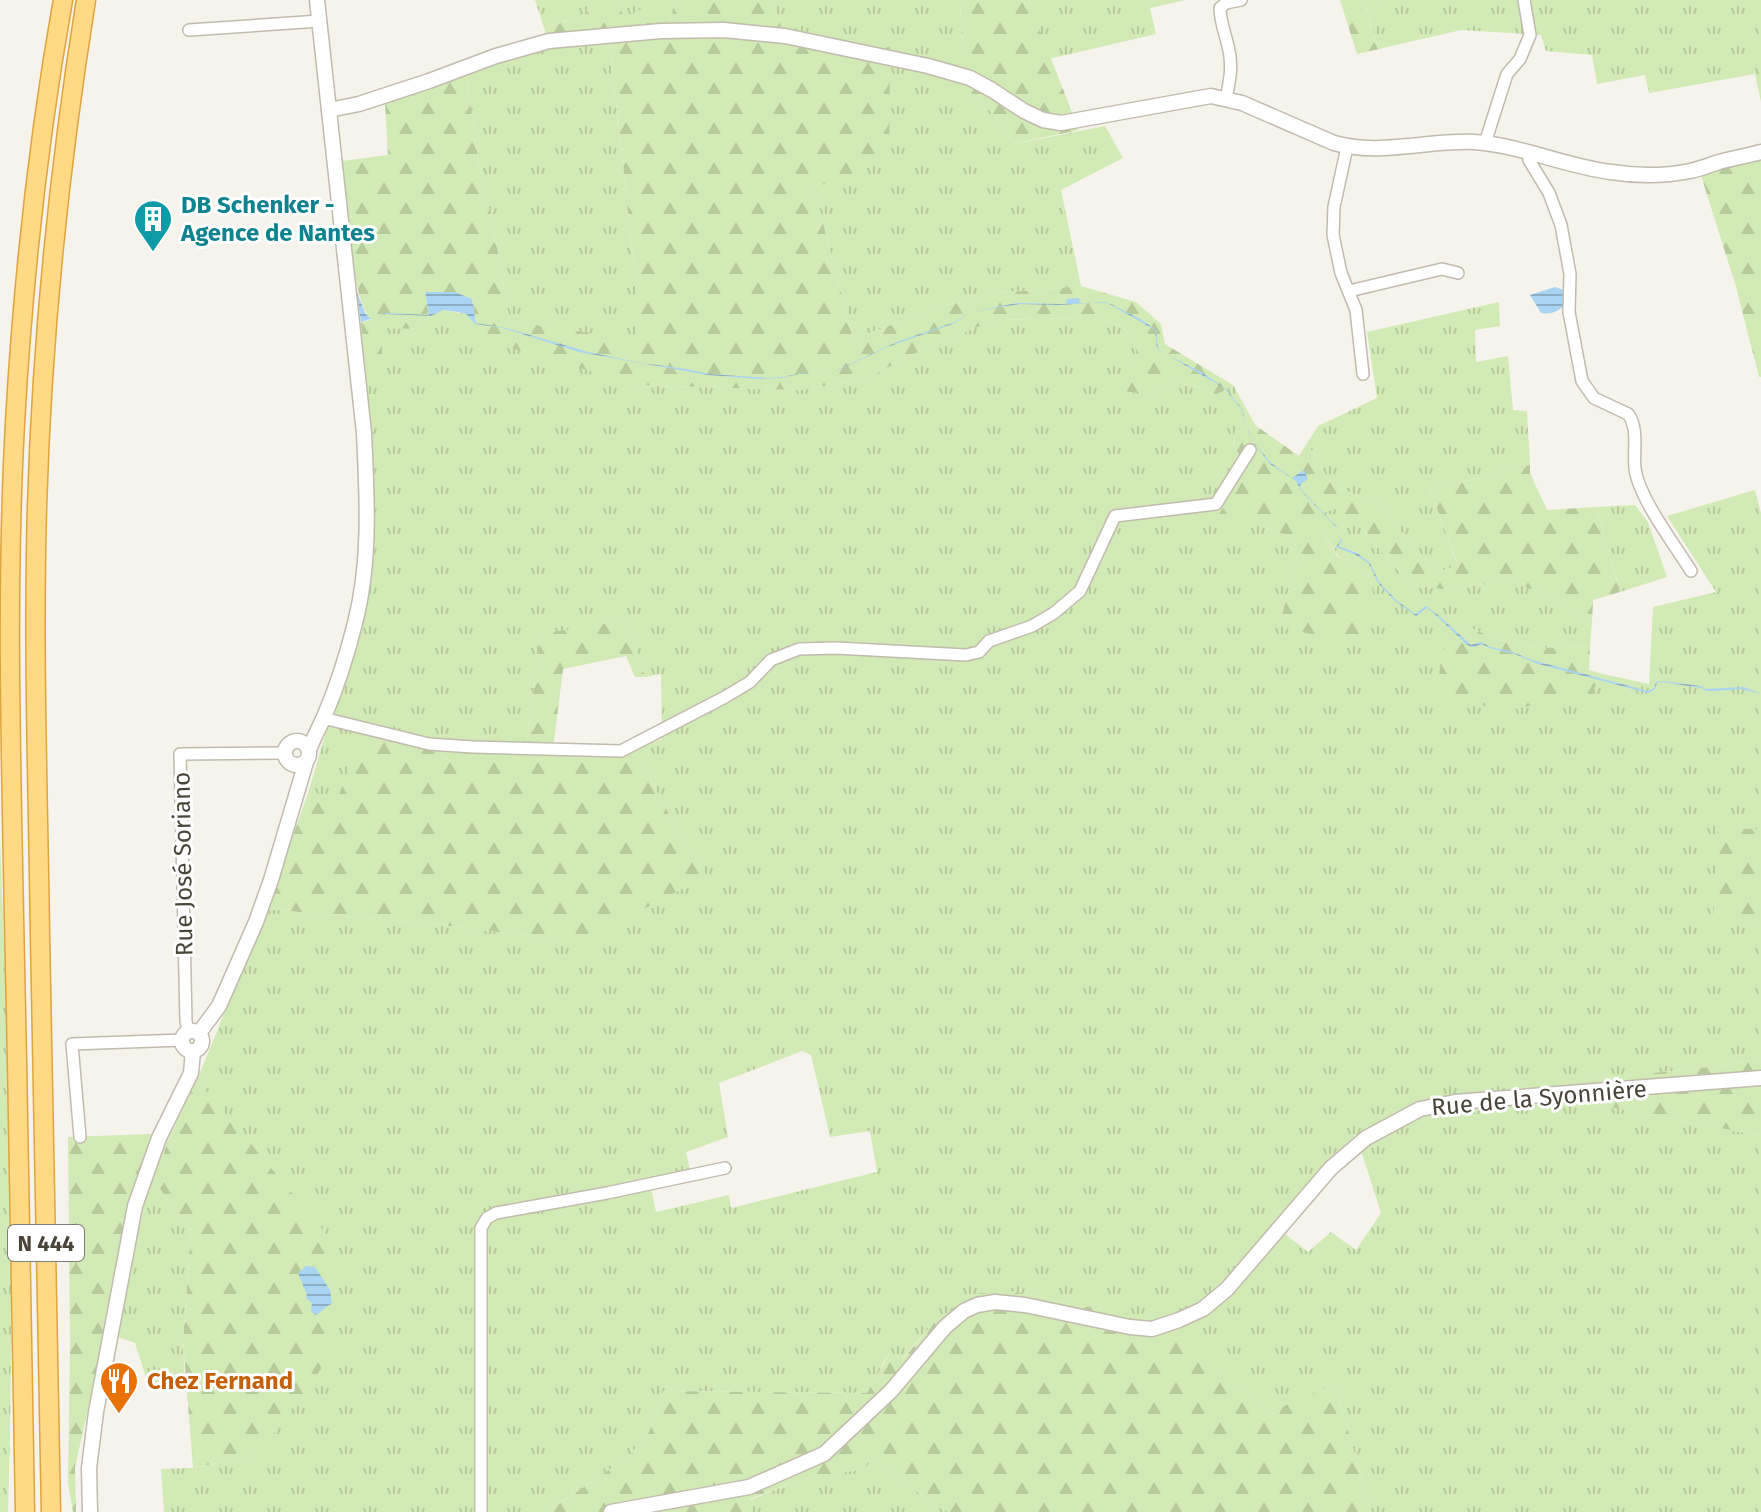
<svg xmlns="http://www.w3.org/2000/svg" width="1761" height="1512" font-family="'Fira Sans',sans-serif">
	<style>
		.grass { fill: url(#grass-tufts); fill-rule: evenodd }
		.forest { fill: url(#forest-firs) }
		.water { fill: url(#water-rules) }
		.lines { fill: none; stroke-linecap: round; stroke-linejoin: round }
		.minor-casing { stroke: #c2bbae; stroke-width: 14 }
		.tertiary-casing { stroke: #c2bbae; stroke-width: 17 }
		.trunk-casing { stroke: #e0a43c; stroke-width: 21 }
		.minor { stroke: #fff; stroke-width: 11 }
		.tertiary { stroke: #fff; stroke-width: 14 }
		.trunk { stroke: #ffd985; stroke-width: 18 }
		.labels { text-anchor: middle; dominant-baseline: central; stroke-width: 6; stroke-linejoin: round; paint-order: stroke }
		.shield { fill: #fff; stroke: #817c74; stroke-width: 2 }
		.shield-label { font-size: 22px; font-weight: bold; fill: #4b4439 }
		.culture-label { font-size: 24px; font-weight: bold; fill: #0d838f; stroke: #fff; text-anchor: start }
		.street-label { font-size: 24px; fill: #4b4439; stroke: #fff }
		.food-label { font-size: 24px; font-weight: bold; fill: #c56008; stroke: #fff; text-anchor: start }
	</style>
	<defs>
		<pattern id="grass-tufts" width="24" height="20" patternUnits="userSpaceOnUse" patternTransform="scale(2)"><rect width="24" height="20" fill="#d2eab5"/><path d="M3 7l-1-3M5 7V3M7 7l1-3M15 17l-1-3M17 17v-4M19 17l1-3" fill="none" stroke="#b6ca9c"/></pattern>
		<pattern id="forest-firs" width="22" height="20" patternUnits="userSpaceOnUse" patternTransform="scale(2)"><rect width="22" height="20" fill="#d2eab5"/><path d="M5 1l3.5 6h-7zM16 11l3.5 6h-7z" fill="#b6ca9c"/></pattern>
		<pattern id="water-rules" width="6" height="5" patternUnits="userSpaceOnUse" patternTransform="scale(2)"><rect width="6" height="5" fill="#a9d4f2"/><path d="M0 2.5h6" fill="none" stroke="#8caec5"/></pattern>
	</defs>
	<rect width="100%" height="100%" fill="#f6f3ec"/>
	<g class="grass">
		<polygon points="535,0 590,0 585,15 544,28"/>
		<polygon points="617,0 674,0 671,26 655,25 624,17"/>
		<polygon points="774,0 960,0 962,46 953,85 993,113 1013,144 1105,126 1123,158 1061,190 1081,286 998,293 944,306 853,339 814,188"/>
		<polygon points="1028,0 1185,0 1150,8 1156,34 1049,59"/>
		<polygon points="1379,0 1761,0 1761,102 1755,74 1649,93 1645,75 1597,84 1592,55 1546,51 1541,35 1461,30 1379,49 1365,4"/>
		<polygon points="576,45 610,45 637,293 637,341 509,321 496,240 478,158 466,74 551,47"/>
		<polygon points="1499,302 1500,326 1475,330 1476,362 1508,356 1513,410 1527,411 1530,465 1430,490 1458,566 1440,571 1417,553 1382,505 1332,485 1307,443 1318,426 1377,398 1367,332"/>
		<path d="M 443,310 L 466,314 L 475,324 L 638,385 L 798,390 L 863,380 L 928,347 L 995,320 L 1083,318 L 1111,321 L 1123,327 L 1134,340 L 1137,358 L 1124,391 L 1152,395 L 1174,383 L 1193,385 L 1216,395 L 1233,385 L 1252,419 L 1234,433 L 1235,449 L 1249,466 L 1263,527 L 1292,537 L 1299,552 L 1279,626 L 1373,596 L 1371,581 L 1361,564 L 1339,557 L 1323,533 L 1316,515 L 1336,508 L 1360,527 L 1389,561 L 1413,585 L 1442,589 L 1507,581 L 1548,595 L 1592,623 L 1590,646 L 1538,648 L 1512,644 L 1459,624 L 1593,694 L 1599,673 L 1649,684 L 1653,607 L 1716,592 L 1667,516 L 1755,490 L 1761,513 L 1761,829 L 1758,830 L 1713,919 L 1761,924 L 1761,1059 L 1728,1065 L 1587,1080 L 1590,1103 L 1761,1136 L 1761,1512 L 1371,1512 L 1335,1384 L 1273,1414 L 1154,1319 L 1076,1305 L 1011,1291 L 935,1321 L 903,1358 L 886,1358 L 868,1393 L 663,1391 L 649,1432 L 629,1456 L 547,1512 L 164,1512 L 161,1469 L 193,1468 L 258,1455 L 204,1088 L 199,1075 L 267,909 L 442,925 L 562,940 L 706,875 L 679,833 L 636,751 L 636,747 L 662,739 L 661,674 L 645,677 L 627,620 L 541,635 L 526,750 L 339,796 L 308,793 L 363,608 L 364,367 L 382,327 L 414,329 L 429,316 ZM 802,1051 L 811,1055 L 830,1137 L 870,1131 L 877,1172 L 731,1208 L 729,1195 L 656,1212 L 649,1179 L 690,1170 L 686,1152 L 728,1137 L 719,1083 ZM 1356,1135 L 1381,1213 L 1356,1250 L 1331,1232 L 1308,1252 L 1275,1226 L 1334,1154 Z"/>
		<polygon points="1635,505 1648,522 1667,577 1620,592 1596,507"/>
		<path d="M 0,838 C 9,1063 15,1288 8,1512 L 0,1512 Z"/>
		<polygon points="151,1134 168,1140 155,1182 191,1230 183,1342 185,1387 148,1384 135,1343 104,1332 124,1222"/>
		<polygon points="874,1459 937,1507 950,1512 750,1512 750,1500 798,1480 863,1469"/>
	</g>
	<g class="forest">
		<path d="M 590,0 L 617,0 L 624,17 L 648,6 L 655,25 L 671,25 L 674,0 L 774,0 L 781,27 L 890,47 L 889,159 L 814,188 L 853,339 L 944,306 L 998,293 L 1081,286 L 1136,302 L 1161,324 L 1165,344 L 1233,385 L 1216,395 L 1193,385 L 1174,383 L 1152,395 L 1123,391 L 1137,358 L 1134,340 L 1123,327 L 1111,321 L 1083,318 L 995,320 L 928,347 L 863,380 L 798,390 L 638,385 L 515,349 L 481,334 L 473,327 L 476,323 L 472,299 L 454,292 L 425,293 L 429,316 L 414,329 L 382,328 L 382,365 L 364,367 L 361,322 L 371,320 C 350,297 346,195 342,161 L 388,155 L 385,103 L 466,74 L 478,158 L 496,240 L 509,321 L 637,340 L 637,293 L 610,45 L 551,47 L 544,28 L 585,15 Z"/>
		<polygon points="960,0 1028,0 1079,130 1013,144 993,113 952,85 962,46"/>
		<polygon points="1340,0 1379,0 1365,5 1379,49 1357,54"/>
		<polygon points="1761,154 1761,377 1759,377 1736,287 1699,169"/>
		<polygon points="1252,419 1255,425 1299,456 1307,443 1332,485 1382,505 1417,553 1440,571 1458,565 1430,490 1530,465 1530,473 1547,510 1596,507 1620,592 1593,600 1592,623 1548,595 1507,581 1442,589 1413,585 1389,561 1360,527 1336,509 1317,515 1323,533 1338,557 1361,564 1371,581 1373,596 1354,645 1279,626 1299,552 1292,537 1263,527 1218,516 1249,466 1235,449 1234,433"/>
		<polygon points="627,620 645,677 635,677 626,656 563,669 553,750 636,747 636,751 679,833 707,876 593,935 562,940 442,925 267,909 308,793 339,795 363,730 430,746 526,750 541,634"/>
		<polygon points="1459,624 1512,644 1538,648 1590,646 1589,670 1599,673 1593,694 1514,709 1436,700 1442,652"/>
		<polygon points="1718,828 1761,829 1761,924 1713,920"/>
		<polygon points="1761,1059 1761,1136 1589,1103 1586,1080 1728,1065"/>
		<polygon points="199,1075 204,1088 323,1230 335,1291 329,1358 258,1455 193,1468 183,1342 191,1230 155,1182 168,1140"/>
		<polygon points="151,1134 124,1222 97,1370 75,1467 76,1512 73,1512 68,1483 70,1345 68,1137"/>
		<polygon points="1011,1291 1076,1305 1154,1318 1273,1414 1282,1407 1335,1384 1371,1512 950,1512 937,1507 874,1459 863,1469 798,1480 750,1499 750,1512 547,1512 629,1456 649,1432 663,1391 867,1393 887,1358 904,1358 935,1321 974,1294"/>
	</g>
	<g class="water">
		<path d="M 1555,287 L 1564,290 L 1566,303 C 1560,311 1551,315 1541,313 L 1530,295 Z"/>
		<polygon points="356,289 365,313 371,319 387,313 429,315 425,292 455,292 472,299 476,323 506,328 588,352 642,363 686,369 710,374 768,378 783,377 806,372 835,371 897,342 955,322 970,312 1017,303 1066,304 1067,299 1079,298 1080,303 1109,303 1142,320 1156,330 1158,348 1160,351 1201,372 1226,389 1242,409 1249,433 1253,441 1271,463 1292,478 1304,470 1308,479 1300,485 1301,490 1338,528 1342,541 1338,546 1357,553 1370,563 1379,582 1396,600 1415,614 1426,606 1438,615 1471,645 1481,642 1490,647 1510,651 1532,660 1648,691 1654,688 1656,682 1663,681 1700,686 1706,689 1744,687 1761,694 1741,689 1715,691 1707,691 1701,688 1663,682 1657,683 1655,689 1648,693 1535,663 1515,654 1489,648 1482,644 1473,647 1467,645 1437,616 1427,608 1416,616 1395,601 1378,583 1369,564 1356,555 1336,547 1341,539 1339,530 1301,491 1296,481 1270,464 1252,440 1241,409 1224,388 1159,350 1157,348 1155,330 1106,302 1059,305 1020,304 970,312 955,323 890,346 836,371 808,372 781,378 759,379 708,375 579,352 503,328 475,324 466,314 458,312 443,310 431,316 386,314 361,322"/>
		<path d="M 306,1266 L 315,1267 L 330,1290 L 332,1304 C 325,1306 321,1313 315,1315 L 311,1311 L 312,1303 L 306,1298 L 307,1295 L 298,1273 Z"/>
	</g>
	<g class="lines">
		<g class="minor-casing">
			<g id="minor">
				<polyline points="189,30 320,21"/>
				<path d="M 1226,98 C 1230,80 1233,64 1228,46 C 1225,33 1220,21 1220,8 L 1226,3 L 1241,0"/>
				<polyline points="1485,143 1507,74 1520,59 1530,35 1524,0"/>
				<polyline points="1347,147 1334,207 1333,235 1341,273 1356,310 1363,374"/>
				<path d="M 1529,153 L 1529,160 L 1549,193 L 1561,225 L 1570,274 L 1569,312 L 1582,381 L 1594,398 L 1628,414 C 1639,428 1633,451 1635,468 C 1638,497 1675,545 1691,571"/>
				<polyline points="1349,291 1442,269 1458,273"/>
				<polyline points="323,718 429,744 473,747 621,751 725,697 750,682 771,660 799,649 836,648 966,655 979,652 989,641 1032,626 1054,613 1080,591 1115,516 1216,504 1250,450"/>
				<polyline points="188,1031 186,1021 180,754 285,753"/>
				<polyline points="80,1137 72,1044 182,1040"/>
				<polyline points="481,1512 481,1228 487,1218 496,1213 607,1193 725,1168"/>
			</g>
		</g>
		<g class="tertiary-casing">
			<g id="tertiary">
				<path d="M 329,110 L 359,104 L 429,81 L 496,56 L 549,41 L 661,31 L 724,30 L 785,36 L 928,66 L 970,78 L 992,90 L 1024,111 L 1043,120 L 1061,123 L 1211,96 L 1242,103 L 1334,143 C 1379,156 1427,140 1474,142 C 1520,145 1564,166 1611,172 C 1636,176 1665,176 1690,171 C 1700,169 1710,165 1719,162 C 1733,158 1747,156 1761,152"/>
				<circle cx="297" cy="753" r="12"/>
				<path d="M 309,750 C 313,739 319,728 324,717 C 337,687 347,655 355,623 C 371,561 367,496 364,433 L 317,0"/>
				<circle cx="192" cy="1041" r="10"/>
				<polyline points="199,1033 219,1006 256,922 271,880 306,762"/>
				<polyline points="90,1512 89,1468 96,1412 135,1206 159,1138 191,1073 193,1051"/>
				<polyline points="611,1512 749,1487 824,1454 891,1391 945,1327 964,1311 977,1305 995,1302 1025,1305 1130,1327 1152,1329 1179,1320 1203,1309 1227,1289 1331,1168 1366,1138 1420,1109 1455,1102 1761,1078"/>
			</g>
		</g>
		<g class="trunk-casing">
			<g id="trunk">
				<path d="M 25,1512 C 23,1314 18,1116 14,918 C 11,753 6,588 15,423 C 23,281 38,140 63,0"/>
				<path d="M 51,1512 C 47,1319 44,1126 40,934 C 38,792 33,649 37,507 C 42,337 59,168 86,0"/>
			</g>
		</g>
		<use href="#minor" class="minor"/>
		<use href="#tertiary" class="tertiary"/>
		<use href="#trunk" class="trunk"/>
	</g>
	<defs>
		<g id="building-pin" transform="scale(2)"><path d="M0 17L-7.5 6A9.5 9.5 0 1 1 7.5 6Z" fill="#0f9aa8" stroke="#fff"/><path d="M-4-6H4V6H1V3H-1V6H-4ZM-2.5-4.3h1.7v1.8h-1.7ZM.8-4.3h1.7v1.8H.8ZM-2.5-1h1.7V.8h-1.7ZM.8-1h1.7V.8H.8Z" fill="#fff"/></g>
		<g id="restaurant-pin" transform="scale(2)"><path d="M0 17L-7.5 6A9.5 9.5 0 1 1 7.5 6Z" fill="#e8710a" stroke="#fff"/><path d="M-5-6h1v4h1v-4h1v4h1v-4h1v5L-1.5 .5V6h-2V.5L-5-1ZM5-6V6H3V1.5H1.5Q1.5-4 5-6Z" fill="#fff"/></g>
	</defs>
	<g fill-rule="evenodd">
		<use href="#building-pin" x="153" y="219"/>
		<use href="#restaurant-pin" x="119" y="1381"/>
	</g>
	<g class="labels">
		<rect class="shield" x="8" y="1225" width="76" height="36" rx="6"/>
		<g class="shield-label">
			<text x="46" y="1243">N 444</text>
		</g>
		<g class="culture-label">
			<text x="181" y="205">DB Schenker -<tspan x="181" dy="28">Agence de Nantes</tspan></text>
		</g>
		<g class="street-label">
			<text transform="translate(183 864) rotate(-91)">Rue José Soriano</text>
			<text transform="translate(1539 1098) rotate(-5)">Rue de la Syonnière</text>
		</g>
		<g class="food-label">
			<text x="147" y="1381">Chez Fernand</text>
		</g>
	</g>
</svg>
